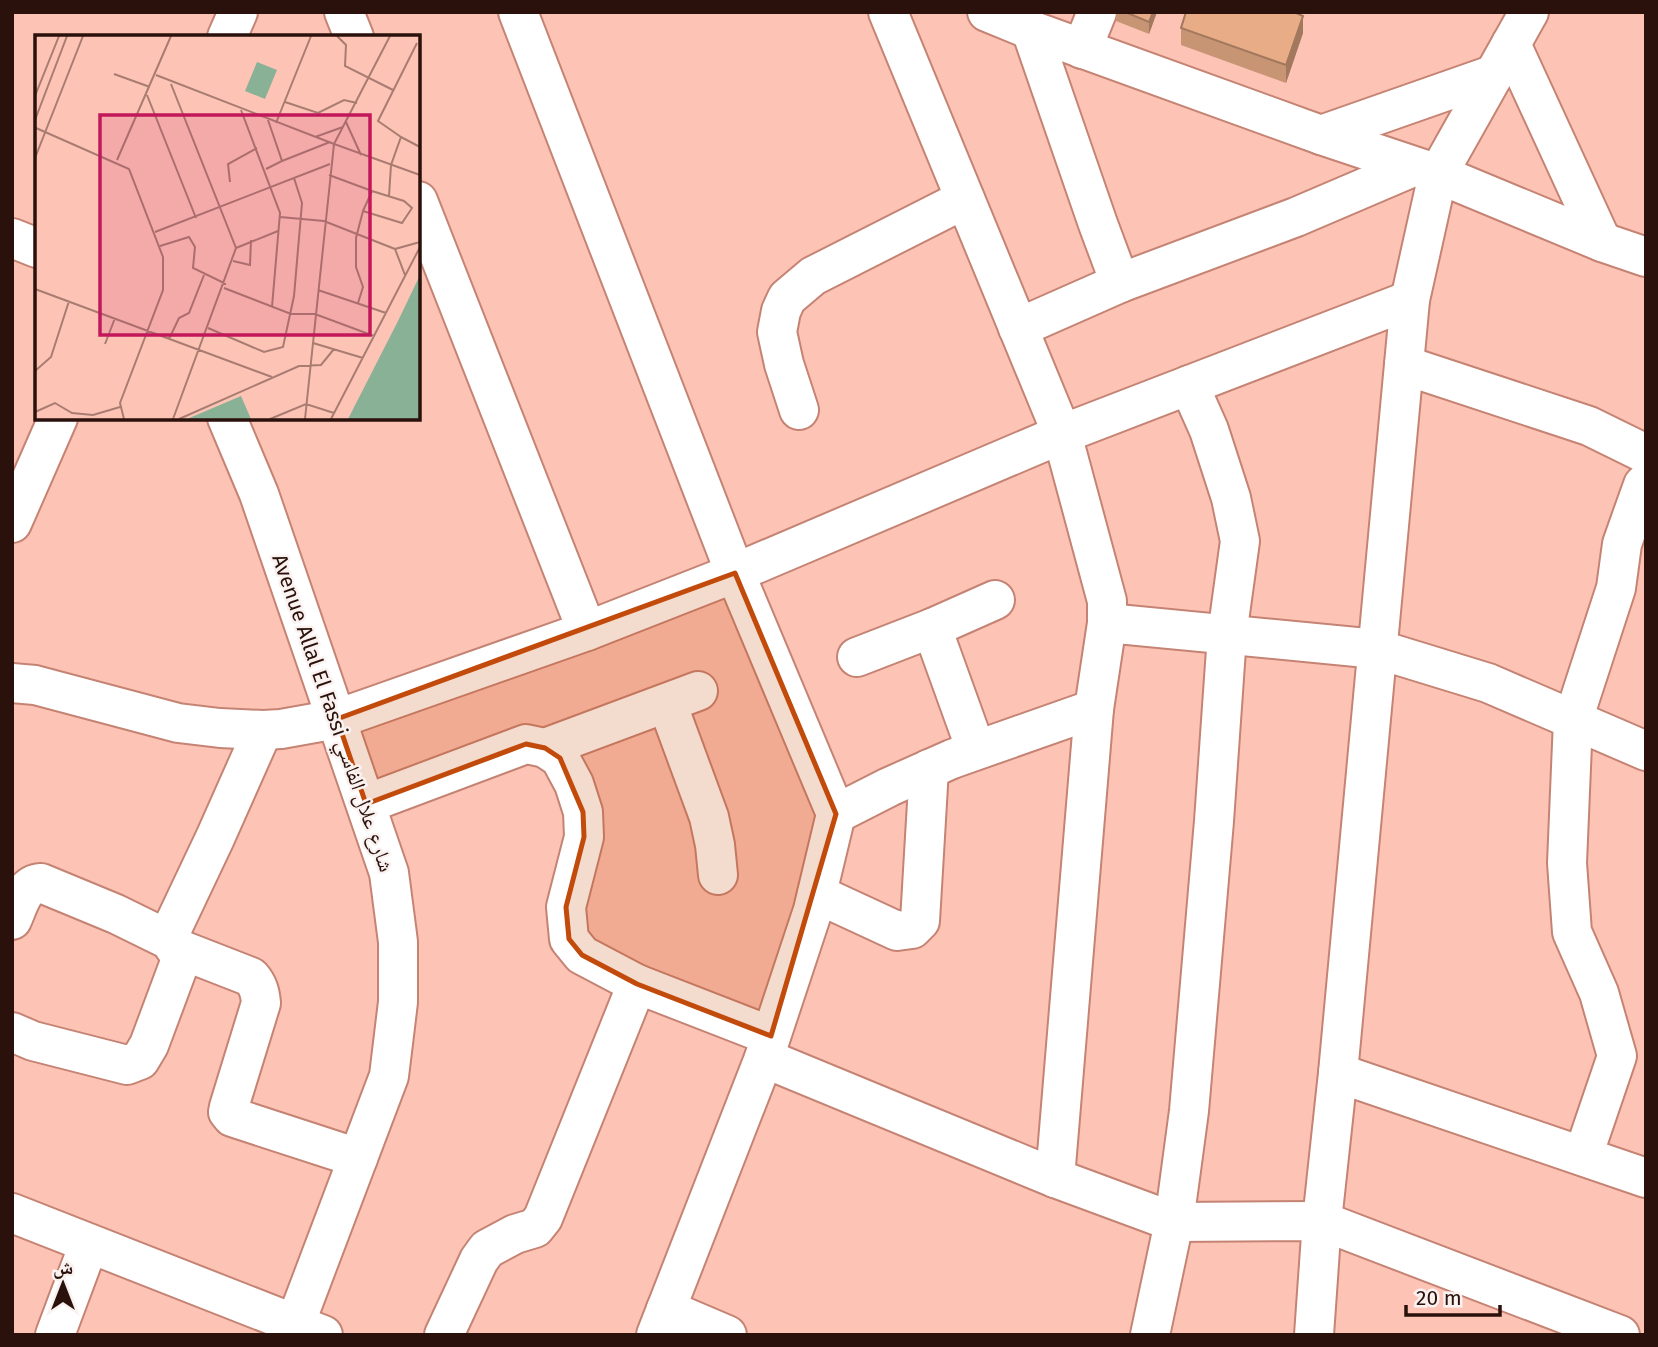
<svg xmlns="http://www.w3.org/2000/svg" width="1658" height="1347" font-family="'Fira Sans','Noto Naskh Arabic',sans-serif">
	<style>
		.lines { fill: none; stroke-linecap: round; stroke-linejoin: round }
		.minor-casing { stroke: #c58373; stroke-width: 42 }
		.minor { stroke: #fff; stroke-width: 38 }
		.wall { fill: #c89574 }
		.shaded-wall { fill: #a2795e }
		.building { fill: #e8ad87; stroke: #a2795e; stroke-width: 2 }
		.marked { fill: #c24b0c; fill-opacity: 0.2; stroke: #c24b0c; stroke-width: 5; stroke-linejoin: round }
		.labels { text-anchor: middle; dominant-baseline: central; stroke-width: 5; stroke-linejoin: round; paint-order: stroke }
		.street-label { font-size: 21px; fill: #2a110b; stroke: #faf2f0 }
		.inset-road { fill: none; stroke: #a97c72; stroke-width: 2 }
		.view { fill: #c2185b; fill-opacity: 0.15; stroke: #c2185b; stroke-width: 3.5 }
		.inset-edge { fill: none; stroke: #2a110b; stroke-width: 3.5 }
	</style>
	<rect width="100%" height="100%" fill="#fdc4b6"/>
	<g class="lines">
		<g class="minor-casing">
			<g id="minor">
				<polyline points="344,12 354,37"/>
				<polyline points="518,12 735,573 836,814 813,910 764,1058 656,1335"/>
				<polyline points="888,12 1062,434 1107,601 1107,623 1094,709 1055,1178"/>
				<polyline points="987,12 1031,30 1321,135 1438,174 1410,300 1338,1073 1322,1221 1314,1335"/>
				<polyline points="1529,12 1438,174 1602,242 1646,257"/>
				<polyline points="227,37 238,12"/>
				<polyline points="1511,44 1602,242"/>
				<polyline points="1082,49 1097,12"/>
				<polyline points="1321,135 1495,74"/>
				<polyline points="418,201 587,631"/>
				<polyline points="12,238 37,248"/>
				<polyline points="1120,283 1296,217 1413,167"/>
				<polyline points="1018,328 1120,283 1098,224 1031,30"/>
				<polyline points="1404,365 1589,426 1646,454"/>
				<polyline points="799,410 784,364 777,332 781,311 787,298 813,276 965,199"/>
				<polyline points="227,418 259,494 389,873 398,942 398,1002 389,1076 291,1335"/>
				<polyline points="12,523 58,418"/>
				<polyline points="1107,623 1377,649 1488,683 1646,751"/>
				<polyline points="932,628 995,600"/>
				<polyline points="857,657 932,628 976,750"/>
				<polyline points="12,683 35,685 178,723 220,728 263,730 281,729 337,719 587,631 735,573 1062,434 1410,300"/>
				<polyline points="667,703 709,817 715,845 718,875"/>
				<path d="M 263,730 L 215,838 L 170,933 L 174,947 L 251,977 C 258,985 260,992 261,1003 L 229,1107 L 228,1112 L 232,1117 L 358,1158"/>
				<polyline points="545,748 698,691"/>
				<polyline points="366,804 526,744 545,748 560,758 574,784 583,812 584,837 566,907 569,939 582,955 637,984 771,1036"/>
				<polyline points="836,814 889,787 952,759 1094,709"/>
				<polyline points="817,894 897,931 912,929 920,921 929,769"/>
				<path d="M 12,920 C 19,905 23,884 41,883 L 116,914 L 171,941"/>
				<polyline points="12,1032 33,1041 127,1065 140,1060 149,1045 184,951"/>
				<polyline points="764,1058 1055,1178 1174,1222 1322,1221 1620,1335"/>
				<polyline points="1338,1073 1646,1178"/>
				<polyline points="1583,1156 1617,1056 1599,993 1572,932 1567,863 1573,720 1616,588 1622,544 1643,485 1646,482"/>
				<polyline points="12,1213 323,1335"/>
				<polyline points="666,1309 727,1335"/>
				<polyline points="55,1335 89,1244"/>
				<polyline points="444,1335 479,1260 487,1249 515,1234 535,1228 543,1218 637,984"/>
				<polyline points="1150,1335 1174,1222 1189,1111 1214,821 1227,635 1240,541 1231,498 1209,430 1189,385"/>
			</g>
		</g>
		<use href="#minor" class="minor"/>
	</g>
	<g class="wall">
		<polygon points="1116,12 1157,12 1149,34 1116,21"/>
		<polygon points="1181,28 1303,33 1286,83 1181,45"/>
	</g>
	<g class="shaded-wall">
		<polygon points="1153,12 1157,12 1149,34 1149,22"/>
		<polygon points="1303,16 1303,33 1286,83 1286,65"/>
	</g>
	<g class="building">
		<polygon points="1125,12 1153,12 1149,22"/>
		<polygon points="1186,12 1294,12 1303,16 1286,65 1181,28"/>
	</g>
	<path class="marked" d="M 735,573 L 836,814 L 771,1036 L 637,984 L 582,955 L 569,939 L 566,907 L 584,837 L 583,812 L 560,758 L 545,748 L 526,744 L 366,804 L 337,719 Z"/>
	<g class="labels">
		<g class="street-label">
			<text transform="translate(333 713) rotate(71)">Avenue Allal El Fassi شارع علال الفاسي</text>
		</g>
	</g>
	<g transform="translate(35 35)">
		<rect width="385" height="385" fill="#fdc4b6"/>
		<path d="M 222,27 L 242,35 L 230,64 L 210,56 ZM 385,240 L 385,384 L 313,384 L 363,286 ZM 206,361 L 216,384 L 152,384 Z" fill="#89b195"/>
		<path class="inset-road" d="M 302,1 L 311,10 L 310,31 L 358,55M 355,1 L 299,109 L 385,140M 79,39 L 115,52M 121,40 L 299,109 L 270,384M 136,49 L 201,213 L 138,384M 112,60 L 161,183M 0,61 L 24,1M 250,67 L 283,78 L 309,65 L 322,68M 206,75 L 245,178 L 237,272M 0,85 L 32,1M 311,87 L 326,120M 241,88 L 276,1M 1,93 L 94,134 L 128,222 L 128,255 L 85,368 L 89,384M 280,102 L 308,92M 366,102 L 343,86 L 382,8M 0,123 L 48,1M 82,125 L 136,1M 247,126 L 295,107M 231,134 L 247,126 L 233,85M 294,140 L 337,156M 195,147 L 193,129 L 222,113M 354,161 L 356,130 L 366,102 L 385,112M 245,182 L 289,186 L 360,214M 120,197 L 295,129M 125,211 L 154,202 L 160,212 L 158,233 L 191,249M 201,213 L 243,196M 198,226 L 215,230 L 216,205M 370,240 L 360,214 L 385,207M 189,253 L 256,279 L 280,279 L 339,301M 0,254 L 237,342M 283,255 L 351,278M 323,268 L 328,252 L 321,232 L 321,203 L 328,176 L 367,188 L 377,173 L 369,166 L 337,156 L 328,176M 173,293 L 229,317 L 248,312 L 259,261 L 267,168 L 259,143M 134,304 L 144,283 L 154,278 L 169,240M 278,308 L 328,323M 70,309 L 80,283M 0,336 L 16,322 L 34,266M 0,377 L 20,368 L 37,378 L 58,380 L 85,372M 144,384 L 264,331 L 286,330 L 299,314M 235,384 L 271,369 L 299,378M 296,384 L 385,212"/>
		<path class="view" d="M 65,80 L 335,80 L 335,300 L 65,300 Z"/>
		<rect width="385" height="385" class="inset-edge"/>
	</g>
	<rect width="1658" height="1347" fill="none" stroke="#2a110b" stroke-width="28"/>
	<g transform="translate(63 1284)" stroke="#faf2f0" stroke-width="5" paint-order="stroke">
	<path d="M0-5L12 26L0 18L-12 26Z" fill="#2a110b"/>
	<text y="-10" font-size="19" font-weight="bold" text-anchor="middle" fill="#2a110b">ش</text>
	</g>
	<path d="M1406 1305v10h94v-10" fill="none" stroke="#2a110b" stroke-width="3.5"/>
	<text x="1416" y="1305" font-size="21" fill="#2a110b" stroke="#faf2f0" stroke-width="5" paint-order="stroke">20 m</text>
</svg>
